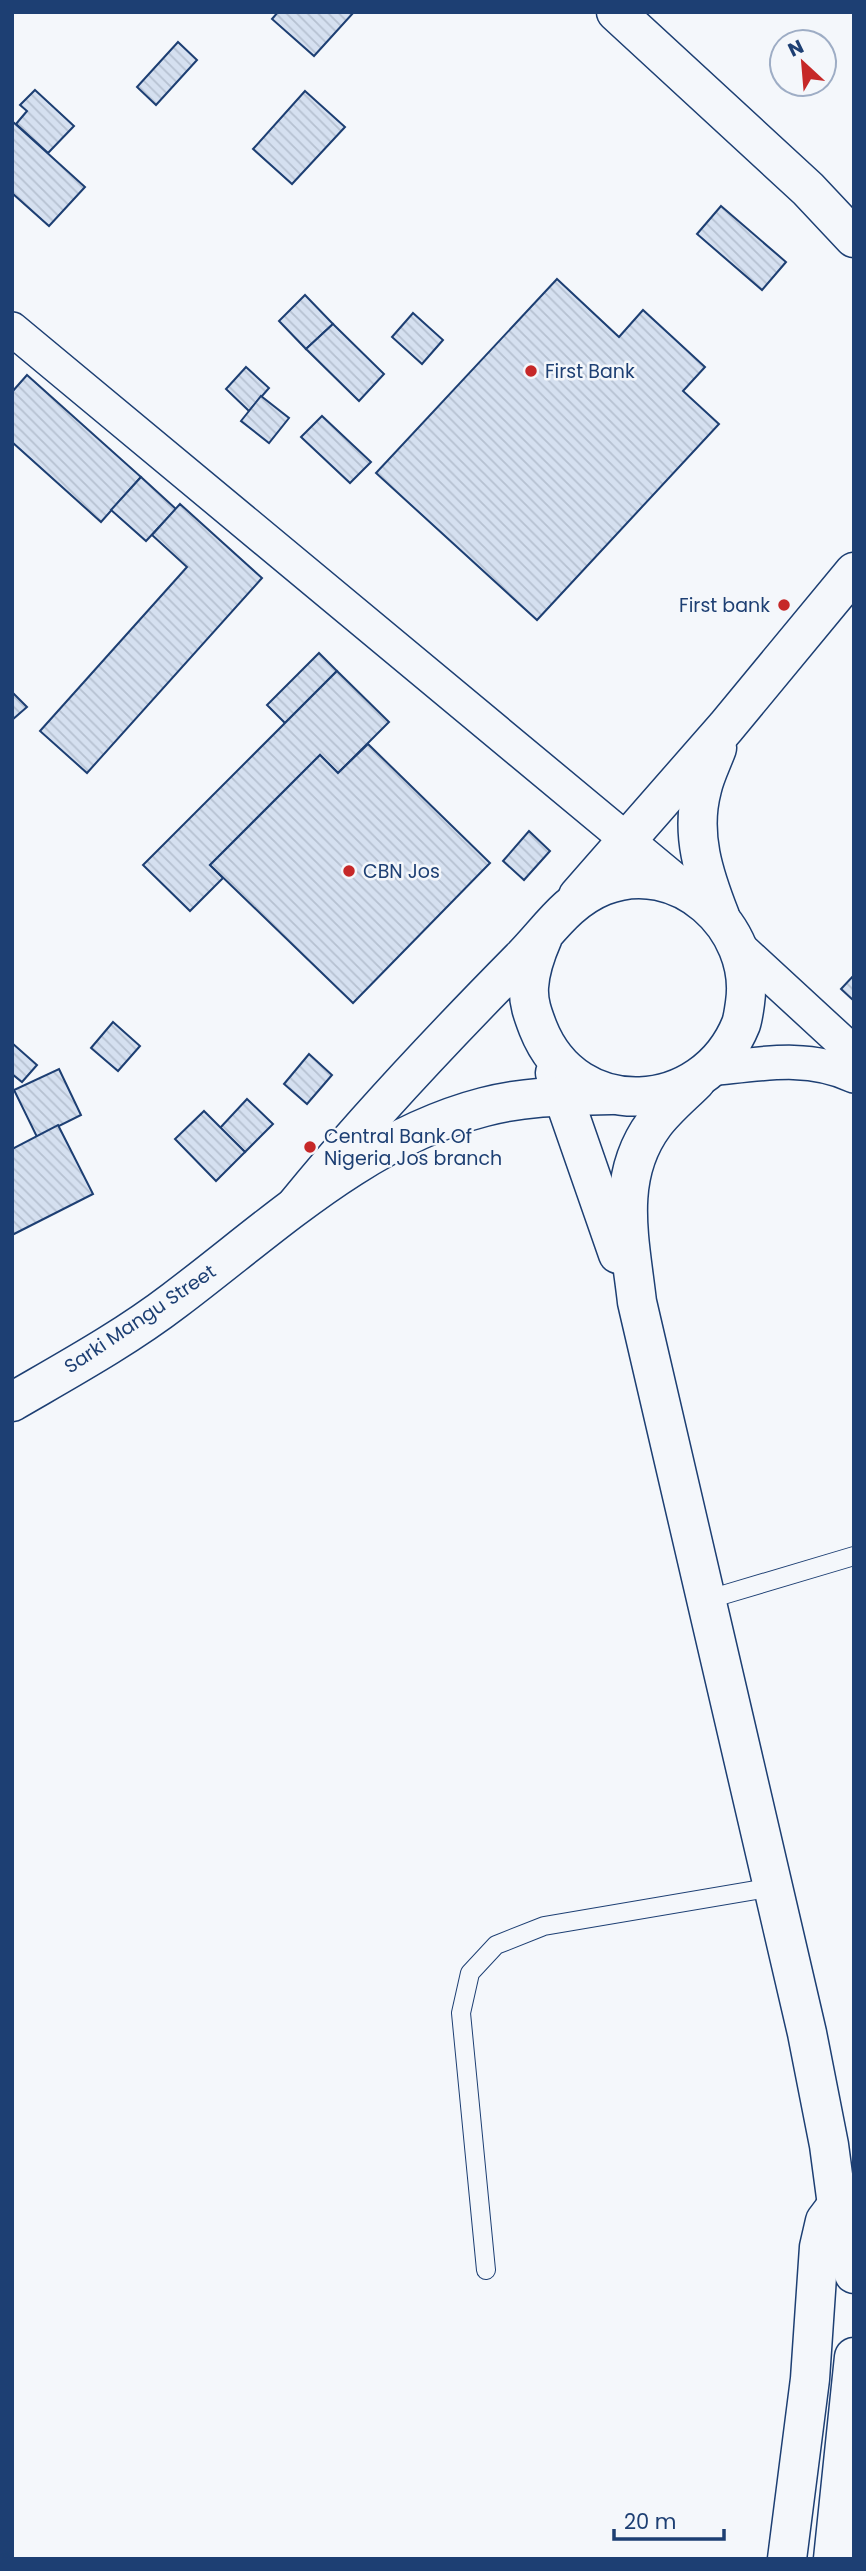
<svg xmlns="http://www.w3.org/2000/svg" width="866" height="2571" font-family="Poppins,sans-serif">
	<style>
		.building { fill: url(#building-back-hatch); stroke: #1d3f73; stroke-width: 2 }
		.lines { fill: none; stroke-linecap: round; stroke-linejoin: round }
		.service-casing { stroke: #1d3f73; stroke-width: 20 }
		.minor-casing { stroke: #1d3f73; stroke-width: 36 }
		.primary-casing { stroke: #1d3f73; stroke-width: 41 }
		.service { stroke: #f4f7fb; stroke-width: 18 }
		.minor { stroke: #f4f7fb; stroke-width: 33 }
		.primary { stroke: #f4f7fb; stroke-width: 38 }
		.poi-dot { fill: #c62828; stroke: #f4f7fb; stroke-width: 2.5 }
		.labels { text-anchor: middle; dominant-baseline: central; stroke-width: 5; stroke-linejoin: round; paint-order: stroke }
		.poi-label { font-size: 19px; fill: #1d3f73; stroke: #f4f7fb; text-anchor: start }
		.street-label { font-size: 19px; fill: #1d3f73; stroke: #f4f7fb }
	</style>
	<defs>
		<pattern id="building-back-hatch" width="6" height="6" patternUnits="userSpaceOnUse" patternTransform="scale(1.75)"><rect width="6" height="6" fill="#d5e0f0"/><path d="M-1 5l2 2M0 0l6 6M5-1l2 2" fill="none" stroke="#b6c1d1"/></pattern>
	</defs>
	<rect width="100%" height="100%" fill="#f4f7fb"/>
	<g class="building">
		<polygon points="278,12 354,12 314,56 272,19"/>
		<polygon points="178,42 197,60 156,105 137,87"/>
		<polygon points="35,90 74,126 48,153 16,124 27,111 20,105"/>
		<polygon points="305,91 345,127 292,184 253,149"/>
		<polygon points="12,121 85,187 49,226 12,193"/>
		<polygon points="721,206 786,262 762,290 697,234"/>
		<polygon points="557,279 619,337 643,310 705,367 683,391 719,424 537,620 376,473"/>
		<polygon points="305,295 333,324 306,349 279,321"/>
		<polygon points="413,313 443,340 422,364 392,337"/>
		<polygon points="333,324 384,374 359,401 306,349"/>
		<polygon points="246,367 269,388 249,411 226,389"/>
		<polygon points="27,375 141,477 101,522 12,442 12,392"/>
		<polygon points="261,396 289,418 269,443 241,421"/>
		<polygon points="322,416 371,462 350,483 301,437"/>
		<polygon points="141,477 176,509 146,541 111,510"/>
		<polygon points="180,504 262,578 87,773 40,731 187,567 152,535"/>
		<polygon points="319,653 337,671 285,723 267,705"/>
		<polygon points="337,671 389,722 338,773 320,755 210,865 223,878 190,911 143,865"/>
		<polygon points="12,692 27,707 12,720"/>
		<polygon points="368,744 490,863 353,1003 210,865 320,755 338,773"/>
		<polygon points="529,831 550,851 524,880 503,861"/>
		<polygon points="854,975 854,1001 841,989"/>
		<polygon points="113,1022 140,1046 118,1071 91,1048"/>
		<polygon points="12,1043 37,1065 22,1082 12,1074"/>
		<polygon points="309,1054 332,1075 307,1104 284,1084"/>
		<polygon points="59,1069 81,1115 37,1137 14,1090"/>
		<polygon points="247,1099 273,1124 245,1152 220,1128"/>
		<polygon points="204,1111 245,1152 216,1181 175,1139"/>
		<polygon points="58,1125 93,1194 12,1235 12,1149"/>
	</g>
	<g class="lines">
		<g class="service-casing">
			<g id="service">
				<polyline points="706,1600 854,1556"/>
				<polyline points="486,2270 461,2013 470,1973 496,1945 544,1926 773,1887"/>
			</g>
		</g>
		<g class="minor-casing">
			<g id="minor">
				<polyline points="12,329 686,889"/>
				<polyline points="740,948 854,1053"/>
				<path d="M 711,1069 C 760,1064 808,1054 854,1076"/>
			</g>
		</g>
		<g class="primary-casing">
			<g id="primary">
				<polyline points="616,12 808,189 854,238"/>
				<path d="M 717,748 C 712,762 705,775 702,789 C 690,834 704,875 720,916"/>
				<polyline points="578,896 726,727 854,572"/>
				<polyline points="555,1073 618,1254"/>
				<path d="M 696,1081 C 682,1095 666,1108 654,1124 C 614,1178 630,1240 637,1302 L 807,2033 L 829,2145 L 837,2205 L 846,2230 L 854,2274"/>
				<path d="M 297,1204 C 367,1118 443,1038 521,959 C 548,932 566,901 603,886 C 678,856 756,927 745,1003 C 744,1010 743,1018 741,1024 C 704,1116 576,1124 538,1028 C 533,1015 528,1002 529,987 C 530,969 536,953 543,937"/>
				<path d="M 12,1402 C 67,1370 124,1339 175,1300 C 272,1227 364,1138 484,1107 C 525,1096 568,1096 611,1095"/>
				<polyline points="787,2559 810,2379 819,2247 825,2221 837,2205"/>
				<polyline points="833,2559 854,2357"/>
			</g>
		</g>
		<use href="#service" class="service"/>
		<use href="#minor" class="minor"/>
		<use href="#primary" class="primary"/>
	</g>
	<g class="poi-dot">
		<circle cx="531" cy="371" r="7"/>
		<circle cx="784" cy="605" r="7"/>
		<circle cx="349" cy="871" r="7"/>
		<circle cx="310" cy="1147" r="7"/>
	</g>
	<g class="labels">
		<g class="poi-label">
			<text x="545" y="371">First Bank</text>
			<text x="770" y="605" text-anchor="end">First bank</text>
			<text x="363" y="871">CBN Jos</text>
			<text x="324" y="1136">Central Bank Of<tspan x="324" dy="22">Nigeria Jos branch</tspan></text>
		</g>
		<g class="street-label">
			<text transform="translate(140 1319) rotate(-34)">Sarki Mangu Street</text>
		</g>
	</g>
	<rect width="866" height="2571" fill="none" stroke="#1d3f73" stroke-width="28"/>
	<g transform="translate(803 63) rotate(334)"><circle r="33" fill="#f4f7fb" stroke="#9eadc5" stroke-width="2"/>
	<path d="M0-5L12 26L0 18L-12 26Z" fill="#c62828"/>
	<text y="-10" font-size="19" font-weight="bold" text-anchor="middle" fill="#1d3f73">N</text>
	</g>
	<path d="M614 2529v10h110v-10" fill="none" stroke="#1d3f73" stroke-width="3.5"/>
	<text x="624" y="2529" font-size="21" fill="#1d3f73" stroke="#f4f7fb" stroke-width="5" paint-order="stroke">20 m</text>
</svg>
